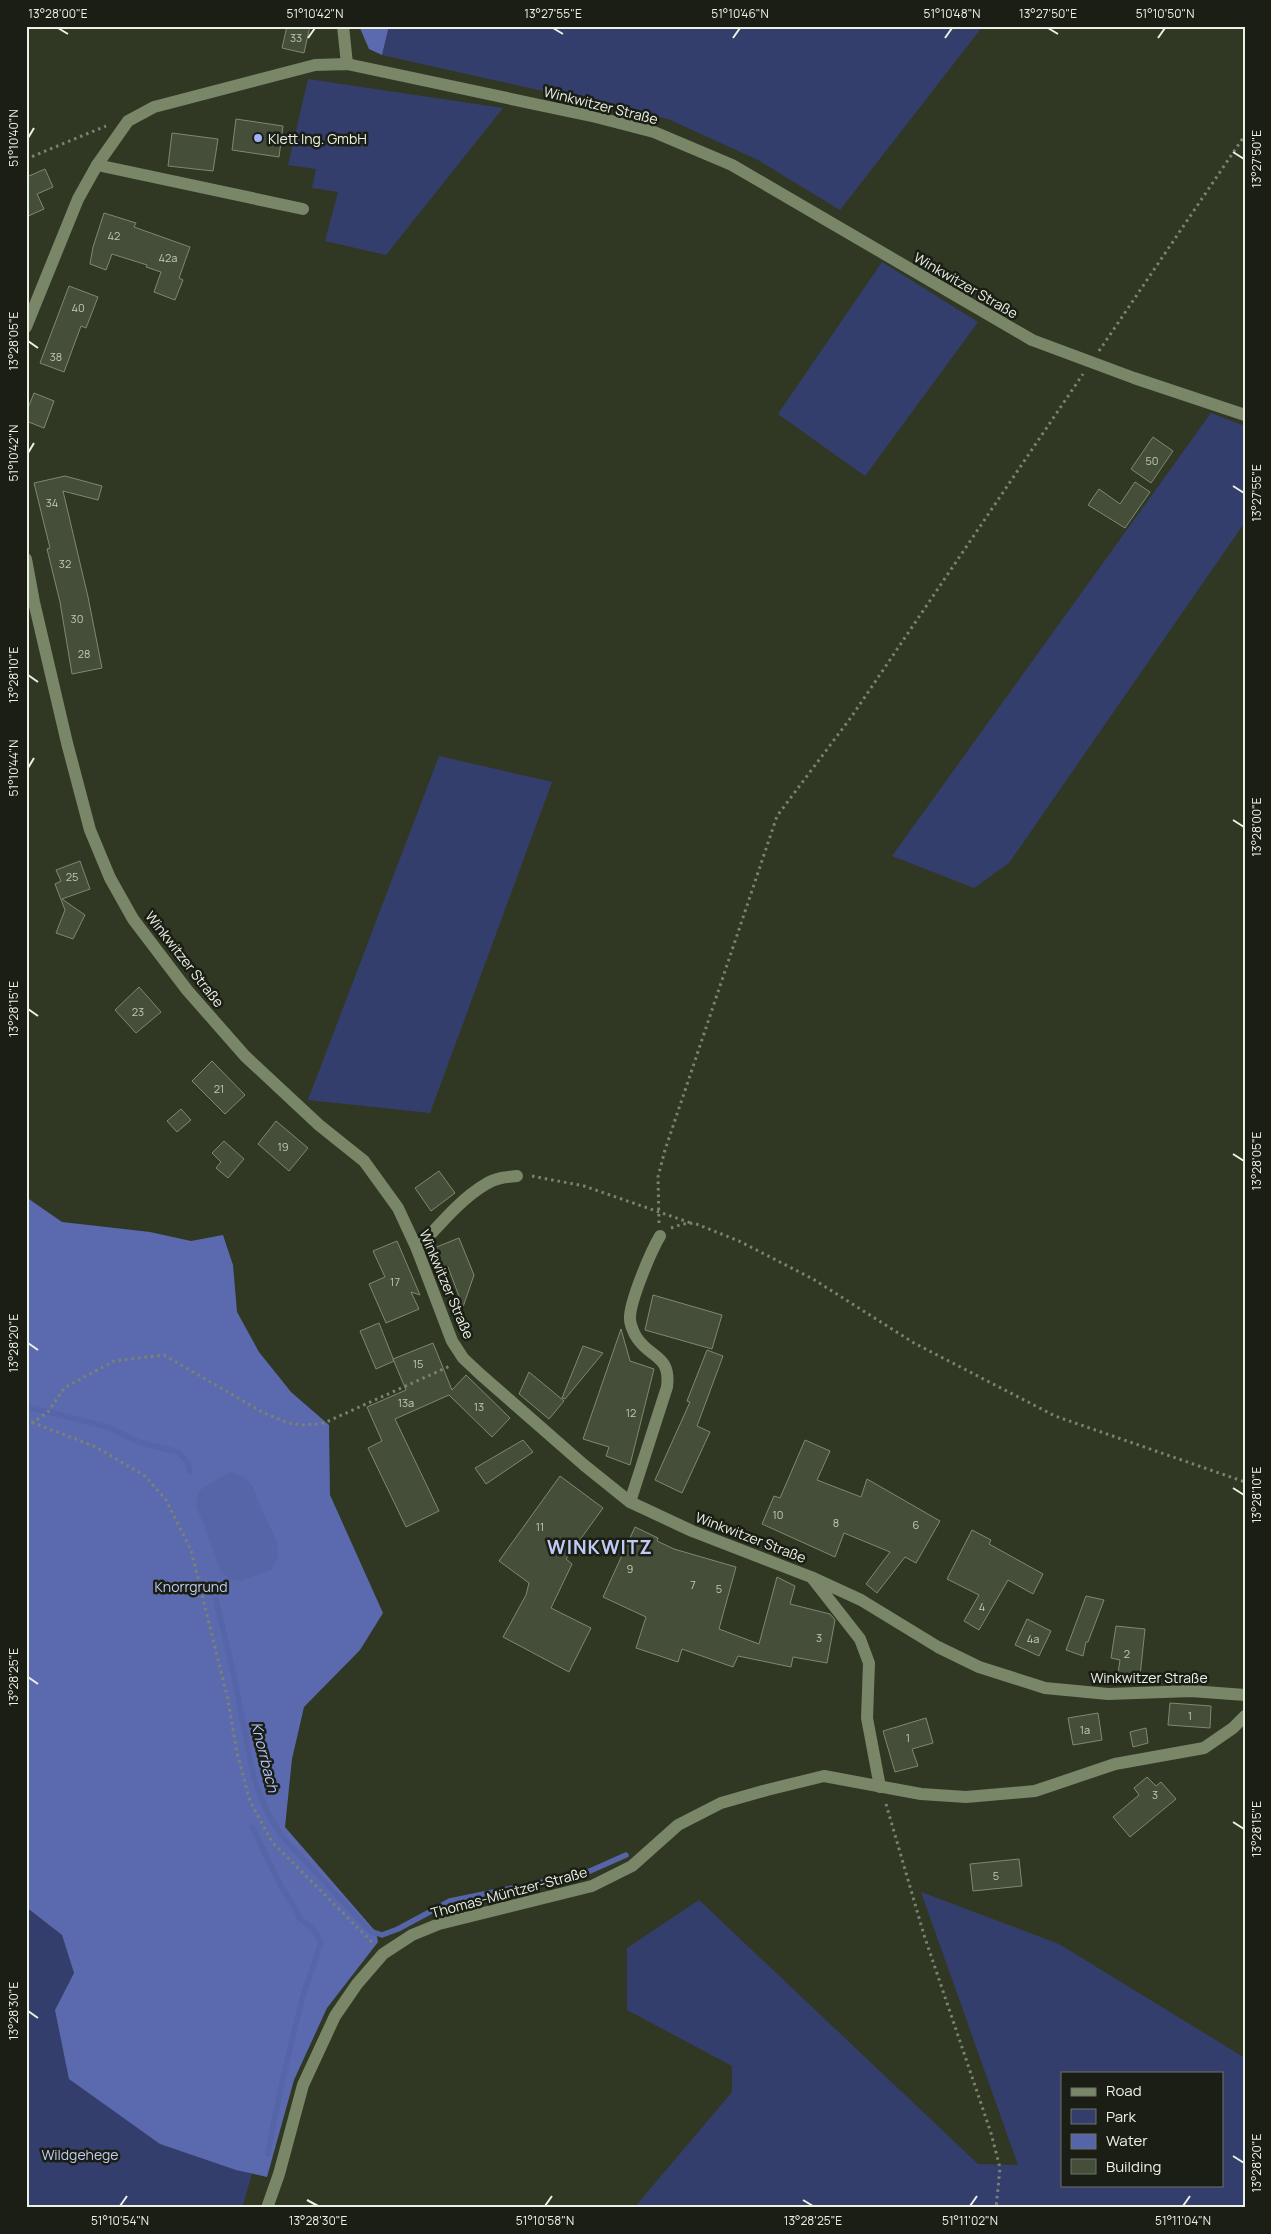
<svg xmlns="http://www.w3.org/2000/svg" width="1271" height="2234" font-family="Manrope,sans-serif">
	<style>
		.green { fill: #343e6c; fill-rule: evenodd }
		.forest { fill: #5b6aae }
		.water { fill: #5664a8 }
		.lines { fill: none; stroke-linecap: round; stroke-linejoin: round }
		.stream { stroke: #5664a8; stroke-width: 5.5 }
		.building { fill: #454e38; stroke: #7e8970 }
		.path { stroke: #7b8270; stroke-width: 3; stroke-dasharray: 2.5 4; stroke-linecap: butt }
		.minor { stroke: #798667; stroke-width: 12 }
		.ticks { fill: none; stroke: #ebf1e4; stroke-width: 2 }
		.poi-dot { fill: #a0b3fd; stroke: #1a1e15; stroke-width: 2 }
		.labels { text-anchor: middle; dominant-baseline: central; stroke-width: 5; stroke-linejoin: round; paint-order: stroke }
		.number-label { font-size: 11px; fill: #c2c8b9 }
		.street-label { font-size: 14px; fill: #ebf1e4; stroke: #1a1e15 }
		.poi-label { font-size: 14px; fill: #ebf1e4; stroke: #1a1e15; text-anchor: start }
		.park-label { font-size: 14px; fill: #c1cbf2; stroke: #1a1e15 }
		.water-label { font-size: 15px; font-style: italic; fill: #b6c5ff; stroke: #1a1e15 }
		.district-label { font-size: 19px; font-weight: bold; letter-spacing: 1px; fill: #c0cbf5; stroke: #1a1e15 }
		.neatline { fill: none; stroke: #ebf1e4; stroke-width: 2 }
		.ticks-label { font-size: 12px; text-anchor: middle; fill: #ebf1e4 }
	</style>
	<rect width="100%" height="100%" fill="#303823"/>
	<g class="green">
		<polygon points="389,26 983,26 840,210 758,160 668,119 382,55"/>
		<polygon points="308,79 503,108 386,255 325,241 338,192 312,188 316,169 288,165"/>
		<polygon points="882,262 978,322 865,476 778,414"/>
		<polygon points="1211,413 1245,426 1245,522 1009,863 974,888 892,856"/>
		<polygon points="439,756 552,782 430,1113 308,1100"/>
		<path d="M 921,1892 L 1059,1944 L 1245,2058 L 1245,2208 L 634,2208 L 732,2092 L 732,2066 L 627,2010 L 627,1948 L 699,1900 L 978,2164 L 1018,2165 ZM 1062,2073 L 1222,2073 L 1222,2185 L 1062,2185 Z"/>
		<polygon points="26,1907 62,1935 74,1973 55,2010 160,2144 252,2174 242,2208 26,2208"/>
	</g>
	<g class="forest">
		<polygon points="359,26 389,26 382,55 369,49"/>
		<polygon points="26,1197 62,1222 150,1232 191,1241 223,1235 233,1265 237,1312 259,1352 291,1392 329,1425 330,1495 383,1613 360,1650 304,1707 292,1759 285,1827 376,1932 378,1942 327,2008 294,2080 267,2177 236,2170 160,2144 69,2079 55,2010 74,1973 62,1935 26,1907"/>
	</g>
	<polygon class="water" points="229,1472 245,1477 253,1487 263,1513 277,1542 278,1557 271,1570 240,1581 228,1579 220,1571 204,1524 196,1507 199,1491"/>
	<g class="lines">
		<g class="stream">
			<polyline points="26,1404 32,1408 108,1427 138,1442 178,1452 188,1463 190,1472"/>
			<polyline points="216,1600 233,1671 254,1778 267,1812 281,1835 370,1931 382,1935 398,1929 450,1901 513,1888"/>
			<path d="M 252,1827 L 282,1888 L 297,1911 L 299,1918 L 313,1929 L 321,1942 C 316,1962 307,1981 302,2000 C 289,2051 277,2102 268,2154"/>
			<polyline points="535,1884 590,1871 626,1855"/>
		</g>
	</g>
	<g class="building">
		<polygon points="287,26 310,26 304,53 282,48"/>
		<polygon points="236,119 283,126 279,157 232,150"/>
		<polygon points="172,133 218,139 213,171 168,166"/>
		<polygon points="45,169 53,187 37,194 44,209 26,217 26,171 29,176"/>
		<polygon points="104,213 136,223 134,227 190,247 179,278 183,280 175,300 154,292 161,272 146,267 147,265 112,254 106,270 90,264 93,247"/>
		<polygon points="69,286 98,297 86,328 81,326 64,372 40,363"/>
		<polygon points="34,393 54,401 44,428 26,421 26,413"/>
		<polygon points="1153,437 1173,451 1151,483 1131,469"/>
		<polygon points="65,476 102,486 98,500 63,491 88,597 102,668 72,674 60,602 47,549 50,548 34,483"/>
		<polygon points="1135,482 1150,492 1125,528 1088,505 1099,489 1120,504"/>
		<polygon points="80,861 90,889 62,899 85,915 73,939 56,933 65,910 55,884 61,881 56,870"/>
		<polygon points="139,987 161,1012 136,1033 115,1010"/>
		<polygon points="212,1061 245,1095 225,1114 192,1081"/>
		<polygon points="181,1109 191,1120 177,1132 167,1121"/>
		<polygon points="276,1121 308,1148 289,1171 258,1144"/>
		<polygon points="224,1141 244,1159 228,1178 216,1168 221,1162 212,1153"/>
		<polygon points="439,1171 455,1193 431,1211 415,1188"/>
		<polygon points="459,1238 474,1275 463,1307 448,1267 442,1269 434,1248"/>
		<polygon points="397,1241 420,1295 411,1292 419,1309 386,1323 369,1284 385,1277 373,1251"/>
		<polygon points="653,1295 722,1315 712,1349 645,1330"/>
		<polygon points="379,1323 394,1361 376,1369 360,1331"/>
		<polygon points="621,1329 630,1361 654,1369 630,1465 606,1456 609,1447 583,1439"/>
		<polygon points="433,1343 452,1390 466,1375 510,1418 492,1437 449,1395 395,1419 439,1511 406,1527 368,1448 382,1441 367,1407 406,1390 393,1359"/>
		<polygon points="583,1346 603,1353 565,1399 562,1398"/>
		<polygon points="707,1350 723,1356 697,1426 710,1432 682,1493 655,1480 690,1402 687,1401"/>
		<polygon points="529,1372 564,1401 549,1419 519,1394"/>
		<polygon points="523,1440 533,1452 486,1484 475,1468"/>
		<polygon points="805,1440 830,1451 817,1480 861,1497 867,1479 940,1521 916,1563 905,1557 877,1593 866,1584 890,1552 844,1533 835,1557 762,1524 774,1496 780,1498"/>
		<polygon points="560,1476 603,1508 566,1559 572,1564 551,1608 591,1628 569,1672 503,1637 526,1595 529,1583 499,1561"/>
		<polygon points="635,1527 658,1538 657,1541 674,1549 736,1567 719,1629 759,1644 777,1577 795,1586 790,1604 830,1614 835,1620 827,1663 793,1657 791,1667 738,1656 733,1667 682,1649 678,1662 636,1648 646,1617 603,1597"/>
		<polygon points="972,1530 991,1540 989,1544 1043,1574 1033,1594 1008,1580 979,1630 964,1621 979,1595 947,1579"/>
		<polygon points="1086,1596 1104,1600 1088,1642 1086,1642 1083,1656 1066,1650"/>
		<polygon points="1027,1619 1051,1631 1039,1656 1015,1645"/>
		<polygon points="1116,1626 1145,1629 1140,1676 1118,1673 1120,1660 1111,1658"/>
		<polygon points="1170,1703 1211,1706 1210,1728 1168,1725"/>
		<polygon points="1098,1713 1102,1740 1073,1745 1068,1718"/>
		<polygon points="926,1718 933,1743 912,1749 918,1766 895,1772 883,1731"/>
		<polygon points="1146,1728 1148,1743 1133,1747 1130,1732"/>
		<polygon points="1147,1777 1156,1786 1161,1782 1176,1799 1130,1837 1113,1817 1139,1795 1134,1788"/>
		<polygon points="1019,1859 1022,1886 973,1891 970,1864"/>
	</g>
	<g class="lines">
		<g class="path">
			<polyline points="26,159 106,126"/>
			<polyline points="1099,351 1245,135"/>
			<polyline points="532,1176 584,1186 691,1223"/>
			<polyline points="659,1223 658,1177 665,1150 777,816 852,716 1083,374"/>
			<polyline points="671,1228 683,1224 694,1223 739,1241 813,1279 914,1343 1055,1416 1245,1482"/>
			<polyline points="26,1420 96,1447 145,1476 166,1500 191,1550 228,1700 237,1753 250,1801 272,1842 373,1943"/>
			<polyline points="26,1427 48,1412 64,1388 114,1361 164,1355 264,1413 288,1423 304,1425 324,1423 450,1366"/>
			<polyline points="886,1804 924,1935 991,2133 1000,2168 996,2208"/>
		</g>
		<g class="minor">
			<polyline points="343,26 347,64"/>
			<polyline points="97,165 303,209"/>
			<polyline points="26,327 78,199 97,165 128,121 154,107 315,65 347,64 596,117 654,132 732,165 1032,340 1134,378 1245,415"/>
			<polyline points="26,559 34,602 67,743 90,830 110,878 133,919 187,990 245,1056 319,1125 364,1161 398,1208 417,1249 452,1341 463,1358 480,1374 584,1465 630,1502 692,1531 811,1577 861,1600 938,1647 979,1667 1045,1688 1108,1694 1191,1691 1245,1695"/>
			<path d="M 417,1249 C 438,1227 460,1199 486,1184 C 495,1178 506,1177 517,1176"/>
			<path d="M 630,1502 L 667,1387 C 671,1355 651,1359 637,1338 C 634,1334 630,1324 630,1319 C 629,1303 651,1251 660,1236"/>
			<polyline points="813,1579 860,1639 869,1663 867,1718 880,1787"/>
			<polyline points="267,2208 279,2174 303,2085 335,2016 357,1984 383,1954 412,1935 439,1924 592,1886 632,1866 678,1825 721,1803 767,1790 824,1776 921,1794 966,1797 1035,1791 1115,1764 1204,1748 1233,1728 1245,1716"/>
		</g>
	</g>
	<path class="ticks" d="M 58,28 L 68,34M 553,28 L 563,34M 1048,28 L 1058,34M 308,38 L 315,28M 733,38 L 740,28M 945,38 L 952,28M 1158,38 L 1165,28M 28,138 L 34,128M 1233,152 L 1244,159M 28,341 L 38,348M 28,453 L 34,443M 1233,486 L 1244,493M 28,675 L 38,682M 28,768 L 34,758M 1233,820 L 1244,827M 28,1009 L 38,1016M 1233,1154 L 1244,1161M 28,1343 L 38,1350M 1233,1488 L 1244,1495M 28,1677 L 38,1684M 1233,1822 L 1244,1829M 28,2011 L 38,2018M 1233,2156 L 1244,2163M 307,2200 L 318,2206M 803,2200 L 813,2206M 120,2206 L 127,2196M 545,2206 L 552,2196M 970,2206 L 977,2196M 1183,2206 L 1190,2196"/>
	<circle class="poi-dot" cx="258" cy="138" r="5"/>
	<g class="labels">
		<g class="number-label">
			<text x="296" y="37">33</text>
			<text x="114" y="235">42</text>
			<text x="168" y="257">42a</text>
			<text x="78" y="307">40</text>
			<text x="56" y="356">38</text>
			<text x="1152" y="460">50</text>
			<text x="52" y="502">34</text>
			<text x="65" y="563">32</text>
			<text x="77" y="618">30</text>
			<text x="84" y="653">28</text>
			<text x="72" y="876">25</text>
			<text x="138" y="1011">23</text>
			<text x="219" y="1088">21</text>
			<text x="283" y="1146">19</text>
			<text x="395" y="1281">17</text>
			<text x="418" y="1363">15</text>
			<text x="406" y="1402">13a</text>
			<text x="479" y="1406">13</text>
			<text x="631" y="1412">12</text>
			<text x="778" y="1514">10</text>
			<text x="836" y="1522">8</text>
			<text x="916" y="1524">6</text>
			<text x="540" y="1526">11</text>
			<text x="630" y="1568">9</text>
			<text x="693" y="1584">7</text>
			<text x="719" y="1588">5</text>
			<text x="982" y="1606">4</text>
			<text x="819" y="1637">3</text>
			<text x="1033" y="1638">4a</text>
			<text x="1127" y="1653">2</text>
			<text x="1190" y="1715">1</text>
			<text x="1085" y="1729">1a</text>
			<text x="908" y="1737">1</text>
			<text x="1155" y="1794">3</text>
			<text x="996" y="1875">5</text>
		</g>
		<g class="street-label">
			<text transform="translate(601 105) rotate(14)">Winkwitzer Straße</text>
			<text transform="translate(966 285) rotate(30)">Winkwitzer Straße</text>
			<text transform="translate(185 959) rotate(52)">Winkwitzer Straße</text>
			<text transform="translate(447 1284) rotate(67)">Winkwitzer Straße</text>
			<text transform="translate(751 1537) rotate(21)">Winkwitzer Straße</text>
			<text x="1149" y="1677">Winkwitzer Straße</text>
			<text transform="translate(509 1892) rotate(-15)">Thomas-Müntzer-Straße</text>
		</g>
		<g class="poi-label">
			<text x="268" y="138">Klett Ing. GmbH</text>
		</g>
		<g class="park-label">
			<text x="191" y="1586">Knorrgrund</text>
			<text x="80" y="2154">Wildgehege</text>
		</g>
		<g class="water-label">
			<text transform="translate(265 1757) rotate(76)">Knorrbach</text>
		</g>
		<g class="district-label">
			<text x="600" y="1547">WINKWITZ</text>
		</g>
	</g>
	<rect width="1271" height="2234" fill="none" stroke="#1a1e15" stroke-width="55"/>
	<rect x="1061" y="2072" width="162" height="115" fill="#1a1e15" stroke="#6e7268"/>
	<rect x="1071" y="2088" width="25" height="8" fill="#798667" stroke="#6e7268"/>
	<text x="1106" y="2096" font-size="15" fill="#ebf1e4">Road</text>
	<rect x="1071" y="2109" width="25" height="15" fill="#343e6c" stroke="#6e7268"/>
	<text x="1106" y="2122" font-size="15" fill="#ebf1e4">Park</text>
	<rect x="1071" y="2134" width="25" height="15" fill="#5664a8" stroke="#6e7268"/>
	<text x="1106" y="2146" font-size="15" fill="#ebf1e4">Water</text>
	<rect x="1071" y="2159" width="25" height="15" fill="#454e38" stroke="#6e7268"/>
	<text x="1106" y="2172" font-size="15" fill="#ebf1e4">Building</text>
	<rect x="28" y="28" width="1216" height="2178" class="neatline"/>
	<g class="ticks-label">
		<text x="58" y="18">13°28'00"E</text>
		<text x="315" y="18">51°10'42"N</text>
		<text x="553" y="18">13°27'55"E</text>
		<text x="740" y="18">51°10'46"N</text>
		<text x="952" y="18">51°10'48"N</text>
		<text x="1048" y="18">13°27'50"E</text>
		<text x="1165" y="18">51°10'50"N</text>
		<text transform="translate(14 138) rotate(-90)" y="4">51°10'40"N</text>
		<text transform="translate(1257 159) rotate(-90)" y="4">13°27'50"E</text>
		<text transform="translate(14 341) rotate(-90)" y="4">13°28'05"E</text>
		<text transform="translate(14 453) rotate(-90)" y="4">51°10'42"N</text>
		<text transform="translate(1257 493) rotate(-90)" y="4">13°27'55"E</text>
		<text transform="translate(14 675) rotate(-90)" y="4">13°28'10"E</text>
		<text transform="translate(14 768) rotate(-90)" y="4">51°10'44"N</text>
		<text transform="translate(1257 827) rotate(-90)" y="4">13°28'00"E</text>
		<text transform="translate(14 1009) rotate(-90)" y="4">13°28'15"E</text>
		<text transform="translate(1257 1161) rotate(-90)" y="4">13°28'05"E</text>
		<text transform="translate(14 1343) rotate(-90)" y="4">13°28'20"E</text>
		<text transform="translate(1257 1495) rotate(-90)" y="4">13°28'10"E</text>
		<text transform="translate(14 1677) rotate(-90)" y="4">13°28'25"E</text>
		<text transform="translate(1257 1829) rotate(-90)" y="4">13°28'15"E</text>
		<text transform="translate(14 2011) rotate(-90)" y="4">13°28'30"E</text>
		<text transform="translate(1257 2163) rotate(-90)" y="4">13°28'20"E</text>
		<text x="120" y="2225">51°10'54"N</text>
		<text x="318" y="2225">13°28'30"E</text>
		<text x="545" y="2225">51°10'58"N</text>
		<text x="813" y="2225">13°28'25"E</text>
		<text x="970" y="2225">51°11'02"N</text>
		<text x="1183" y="2225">51°11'04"N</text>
	</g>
</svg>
